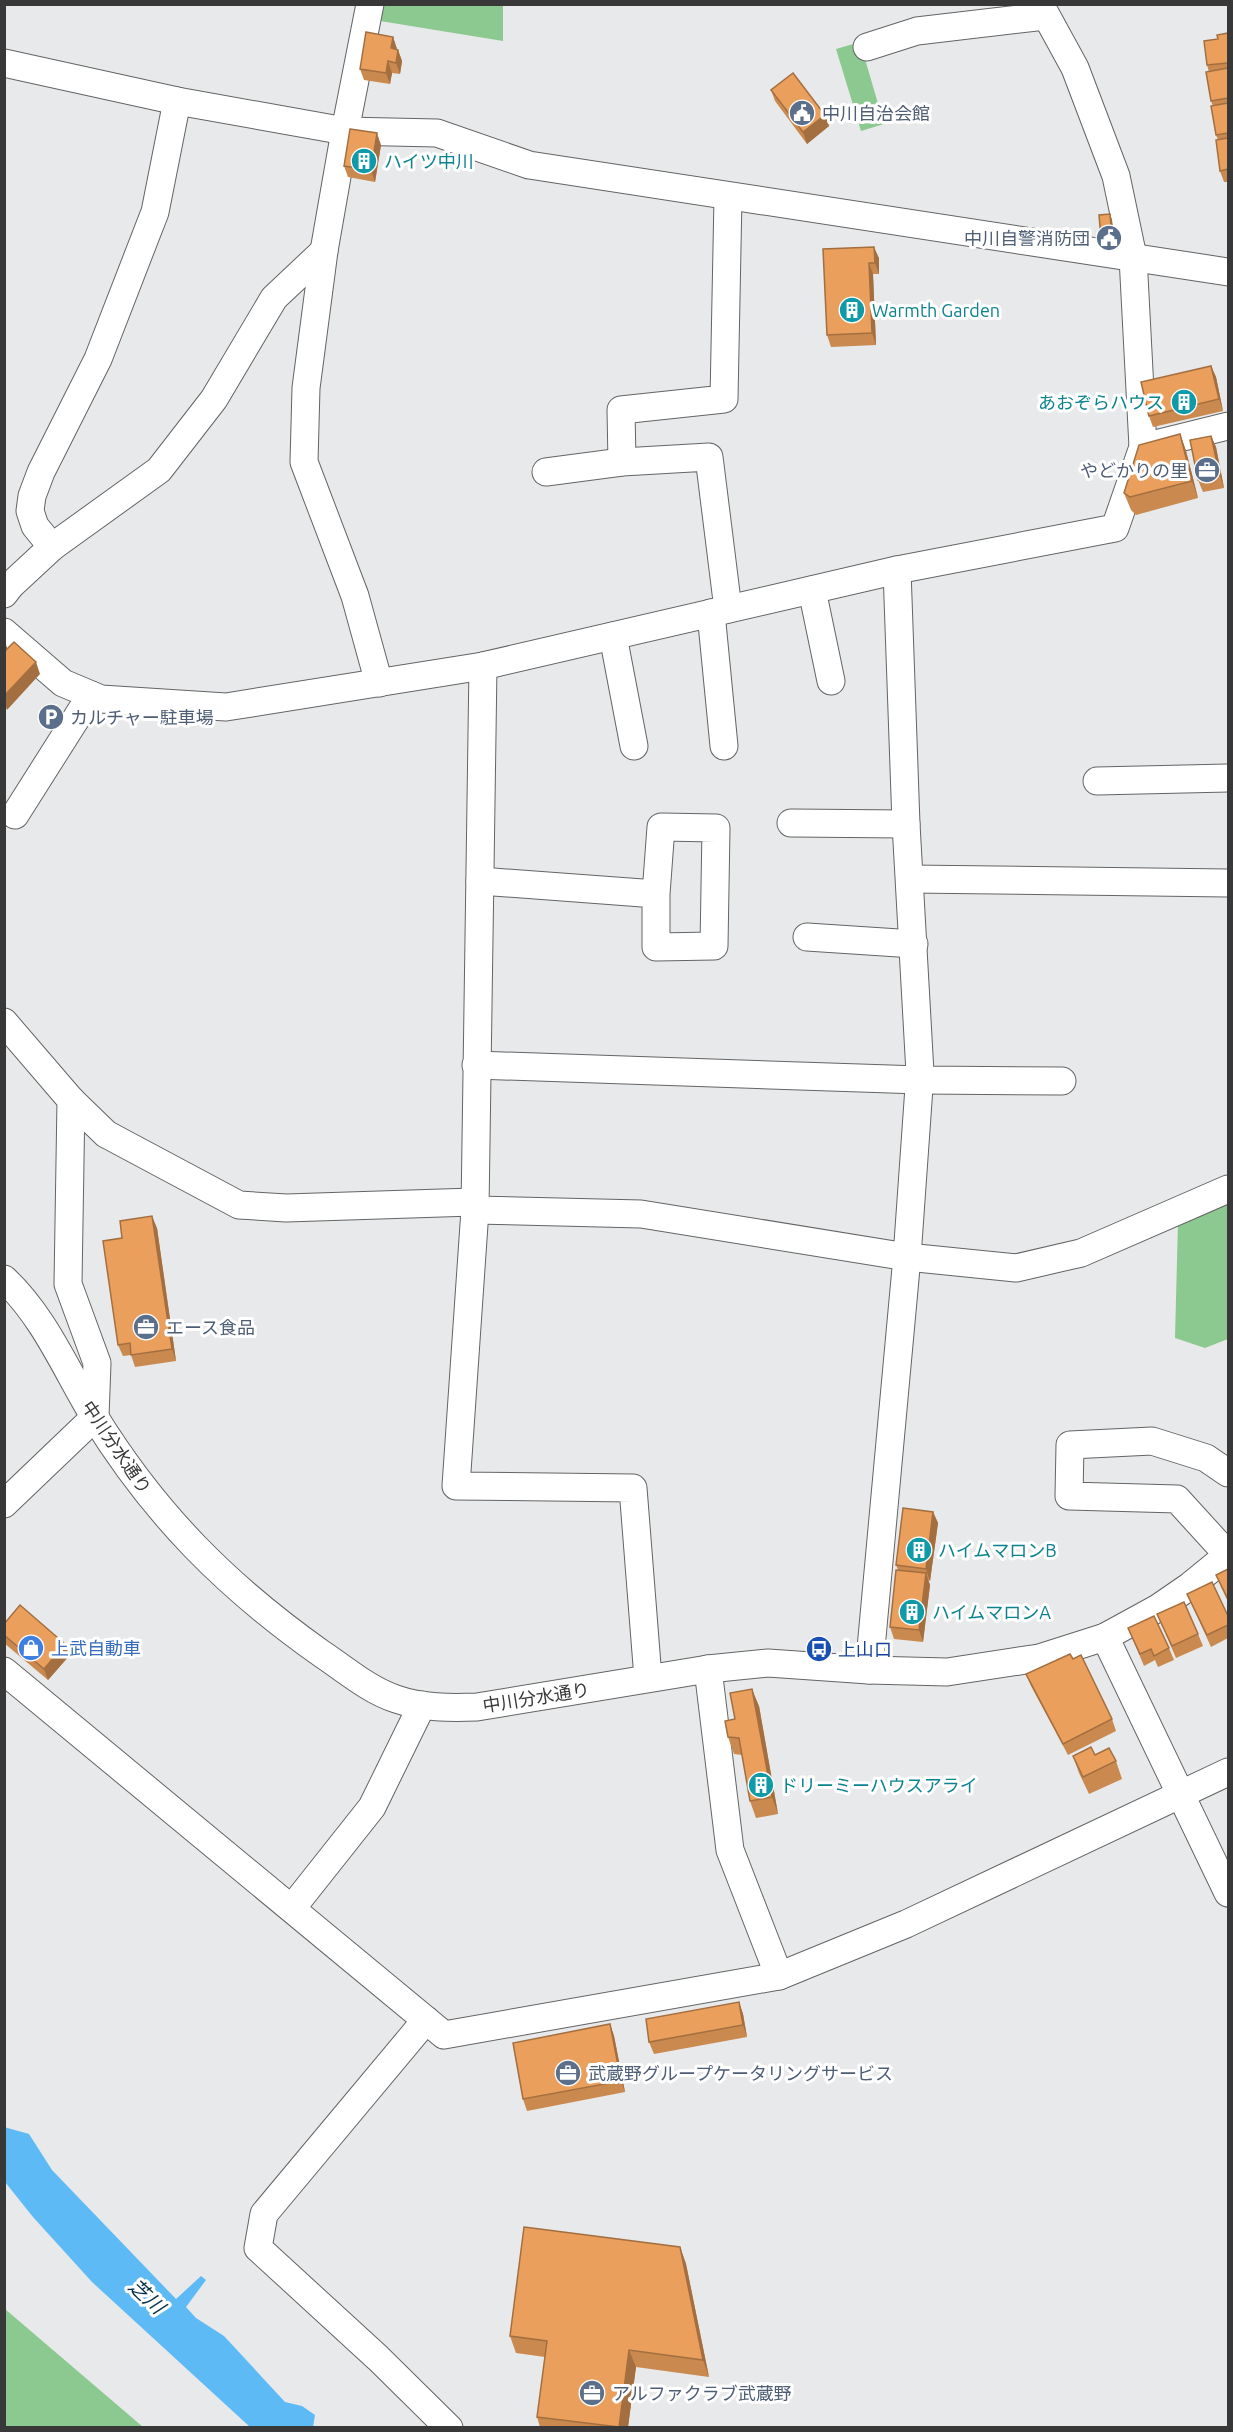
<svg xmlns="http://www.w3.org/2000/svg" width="1233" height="2432" font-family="Ubuntu,'Noto Sans JP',sans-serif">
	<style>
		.green { fill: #8cc990 }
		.water { fill: #5ebaf5 }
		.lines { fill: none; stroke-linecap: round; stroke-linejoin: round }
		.minor-casing { stroke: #636465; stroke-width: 29 }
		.minor { stroke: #fff; stroke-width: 27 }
		.wall { fill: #c9894f }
		.shaded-wall { fill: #a46f40 }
		.building { fill: #ea9f5c; stroke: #a46f40; stroke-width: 1.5 }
		.labels { text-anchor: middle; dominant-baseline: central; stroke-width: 6; stroke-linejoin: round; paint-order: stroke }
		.service-label { font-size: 18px; fill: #4e5e75; stroke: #fff; text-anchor: start }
		.culture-label { font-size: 18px; fill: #0d838f; stroke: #fff; text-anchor: start }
		.street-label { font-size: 18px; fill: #383839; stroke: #fff }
		.shop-label { font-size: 18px; fill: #366cbe; stroke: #fff; text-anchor: start }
		.transit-label { font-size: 18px; fill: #164399; stroke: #fff; text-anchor: start }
		.water-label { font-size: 20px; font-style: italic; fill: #083149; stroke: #fff }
	</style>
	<rect width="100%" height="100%" fill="#e8e9ea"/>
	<g class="green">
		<polygon points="377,5 503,5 503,41 374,20"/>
		<polygon points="860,42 884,124 861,131 836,49"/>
		<polygon points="1228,1200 1228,1339 1205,1348 1175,1338 1178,1222"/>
		<polygon points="5,2309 143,2427 5,2427"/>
	</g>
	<polygon class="water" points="4,2127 29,2134 52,2170 176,2299 201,2276 206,2280 186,2307 196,2318 224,2336 285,2402 302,2406 315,2415 313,2427 250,2427 92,2282 33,2217 5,2182"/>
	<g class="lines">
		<g class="minor-casing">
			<g id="minor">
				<polyline points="370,4 345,131 324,251 306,388 304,462 355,596 379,683"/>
				<polyline points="1040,4 1075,68 1116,176 1133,257 1143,447"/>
				<polyline points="867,47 917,31 1045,16"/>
				<polyline points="4,63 177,101 345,131 437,133 529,165 1228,272"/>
				<polyline points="622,462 621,410 724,399 728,197"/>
				<polyline points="546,472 622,462 709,457 728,609"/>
				<polyline points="52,547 35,526 30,511 32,496 41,472 98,359 155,212 177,101"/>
				<polyline points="812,590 831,681"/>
				<polyline points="4,594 11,585 52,547 159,470 214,399 274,298 324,251"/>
				<polyline points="711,613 724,746"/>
				<polyline points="4,632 63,683 101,699 226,707 483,666 897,570 1115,528 1143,447 1228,426"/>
				<polyline points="613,636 634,746"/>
				<polyline points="483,666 475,1210 456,1486 633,1488 648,1678"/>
				<polyline points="1097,781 1228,778"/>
				<polyline points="15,815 91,695"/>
				<polyline points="791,823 906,824"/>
				<polyline points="910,879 1228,883"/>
				<polyline points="480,881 656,894 656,947 714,946 716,828 661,827 656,894"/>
				<polyline points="807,937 914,944"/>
				<polyline points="4,1022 71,1100 68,1284 97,1363 95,1417 4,1504"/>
				<polyline points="476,1065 920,1080 1062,1081"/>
				<polyline points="71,1100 106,1134 239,1205 286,1208 473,1202"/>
				<polyline points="475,1210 641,1214 907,1257 1016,1268 1081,1253 1228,1189"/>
				<path d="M 4,1279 C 44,1316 66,1370 94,1416 C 155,1515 227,1587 322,1654 C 346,1670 369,1690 396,1699 C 422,1708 450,1708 477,1707 L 708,1669 L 768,1663 L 869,1670 L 947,1672 L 1039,1658 L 1105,1637 L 1158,1608 L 1190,1586 L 1228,1555"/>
				<polyline points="1228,1555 1177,1499 1069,1496 1070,1445 1152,1441 1206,1458 1228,1473"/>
				<polyline points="1105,1637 1228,1893"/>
				<polyline points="708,1669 730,1850 779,1976"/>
				<polyline points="869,1670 907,1257 920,1073 906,824 897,570"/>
				<polyline points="4,1671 444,2035 779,1976 906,1924 1228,1772"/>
				<polyline points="292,1908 372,1807 422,1705"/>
				<polyline points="426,2020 264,2214 258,2248 378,2358 449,2428"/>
			</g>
		</g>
		<use href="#minor" class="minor"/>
	</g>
	<g class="wall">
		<polygon points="1228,33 1228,182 1224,182 1220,171 1218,140 1216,135 1213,106 1211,101 1209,72 1207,65 1218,39"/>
		<polygon points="393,37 397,49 398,50 402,61 400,74 392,73 390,84 364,80 360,69"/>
		<polygon points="771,90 825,115 829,126 807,144 775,101"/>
		<polygon points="381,145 375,182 348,177 344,166"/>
		<polygon points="1110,214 1112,220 1114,244 1104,245 1101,239"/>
		<polygon points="823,249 879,258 879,274 873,274 876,345 831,347 827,335"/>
		<polygon points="1211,366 1216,377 1223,411 1153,427 1149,416"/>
		<polygon points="1180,434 1186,451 1198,498 1136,515 1131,510 1124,493"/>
		<polygon points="1211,436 1216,447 1224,488 1203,492 1198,480"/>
		<polygon points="157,1228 176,1361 135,1367 131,1355 123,1356 118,1345 122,1238"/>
		<polygon points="933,1512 938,1523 930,1581 928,1580 930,1585 923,1642 894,1639 890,1627 898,1570 896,1565"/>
		<polygon points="1228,1569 1228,1602 1221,1587 1216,1575"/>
		<polygon points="1187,1594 1228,1616 1228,1638 1211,1647 1192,1605"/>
		<polygon points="1157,1614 1198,1634 1203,1646 1176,1658"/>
		<polygon points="4,1624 65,1644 69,1656 48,1680 4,1643"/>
		<polygon points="1128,1628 1169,1648 1174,1660 1158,1667 1155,1660 1144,1666"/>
		<polygon points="1026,1674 1112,1719 1116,1731 1068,1755 1031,1686"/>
		<polygon points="759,1706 778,1814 756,1818 750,1801 742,1755 734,1754 728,1737"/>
		<polygon points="1095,1755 1116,1761 1122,1779 1089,1794 1079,1773 1073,1756"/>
		<polygon points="739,2002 743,2014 747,2037 654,2054 649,2042"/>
		<polygon points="610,2024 614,2036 625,2092 527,2111 523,2099"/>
		<polygon points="680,2247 686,2264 709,2377 636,2367 628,2427 540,2427 537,2417 545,2357 516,2353 510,2336"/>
	</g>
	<g class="shaded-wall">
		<polygon points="393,37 397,49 395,60 391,48"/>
		<polygon points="398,50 402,61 400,74 396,63"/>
		<polygon points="388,61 392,73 390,84 386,73"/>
		<polygon points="825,115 829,126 807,144 803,132"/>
		<polygon points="377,133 381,145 375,182 371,170"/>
		<polygon points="1110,214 1112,220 1114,244 1112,238"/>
		<polygon points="874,247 879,258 879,274 875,263"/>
		<polygon points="869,263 873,274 876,345 872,333"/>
		<polygon points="1211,366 1216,377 1223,411 1219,399"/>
		<polygon points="1180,434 1186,451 1198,498 1192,481"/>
		<polygon points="1211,436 1216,447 1224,488 1220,476"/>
		<polygon points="4,642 5,642 9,653 4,658"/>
		<polygon points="36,662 40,674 7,710 4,702 4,696"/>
		<polygon points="152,1216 157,1228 176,1361 172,1349"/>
		<polygon points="933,1512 938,1523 930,1581 926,1569"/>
		<polygon points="926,1573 930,1585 923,1642 919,1630"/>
		<polygon points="65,1644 69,1656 48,1680 44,1669"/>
		<polygon points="752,1689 759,1706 778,1814 772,1797"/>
		<polygon points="739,2002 743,2014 747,2037 743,2025"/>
		<polygon points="610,2024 614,2036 625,2092 621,2081"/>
		<polygon points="680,2247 686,2264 709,2377 703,2360"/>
		<polygon points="629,2350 636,2367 628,2427 619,2427"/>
	</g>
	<g class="building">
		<polygon points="366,32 393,37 391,48 398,50 396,63 388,61 386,73 360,69"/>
		<polygon points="1228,33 1228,63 1207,65 1204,41 1218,39 1217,35"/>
		<polygon points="1228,68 1228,98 1211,101 1206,72"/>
		<polygon points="793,73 825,115 803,132 771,90"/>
		<polygon points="1228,103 1228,133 1216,135 1211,106"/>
		<polygon points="350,129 377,133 371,170 344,166"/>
		<polygon points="1228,138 1228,169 1220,171 1216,140"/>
		<polygon points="1110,214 1112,238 1101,239 1099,215"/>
		<polygon points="874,247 875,263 869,263 872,333 827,335 823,249"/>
		<polygon points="1211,366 1219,399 1149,416 1141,382"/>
		<polygon points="1180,434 1192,481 1130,497 1124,493 1139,445"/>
		<polygon points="1211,436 1220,476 1198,480 1190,440"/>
		<polygon points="14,642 36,662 4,696 4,652"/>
		<polygon points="152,1216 172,1349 131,1355 130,1343 118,1345 103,1241 122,1238 120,1221"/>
		<polygon points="903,1508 933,1512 926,1569 896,1565"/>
		<polygon points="1228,1569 1228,1599 1216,1575"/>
		<polygon points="896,1570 926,1573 919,1630 890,1627"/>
		<polygon points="1212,1582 1228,1616 1228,1625 1207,1635 1187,1594"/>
		<polygon points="1184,1602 1198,1634 1172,1646 1157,1614"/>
		<polygon points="20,1605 65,1644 44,1669 4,1635 4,1624"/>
		<polygon points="1154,1616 1169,1648 1154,1656 1151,1649 1140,1654 1128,1628"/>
		<polygon points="1070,1654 1073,1659 1081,1655 1112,1719 1063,1744 1026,1674"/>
		<polygon points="752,1689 772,1797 750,1801 739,1738 728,1737 725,1721 735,1719 730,1693"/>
		<polygon points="1091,1747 1095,1755 1109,1748 1116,1761 1083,1777 1073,1756"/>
		<polygon points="739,2002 743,2025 649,2042 646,2019"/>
		<polygon points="610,2024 621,2081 523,2099 513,2043"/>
		<polygon points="524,2227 680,2247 703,2360 629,2350 619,2427 537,2417 547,2341 510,2336"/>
	</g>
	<defs>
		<g id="civic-disc" transform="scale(1.35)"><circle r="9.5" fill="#5c6f8a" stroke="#fff"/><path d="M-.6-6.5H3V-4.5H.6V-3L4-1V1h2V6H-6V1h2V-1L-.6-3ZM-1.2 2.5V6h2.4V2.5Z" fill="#fff"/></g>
		<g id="building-disc" transform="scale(1.35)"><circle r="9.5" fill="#0f9aa8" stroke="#fff"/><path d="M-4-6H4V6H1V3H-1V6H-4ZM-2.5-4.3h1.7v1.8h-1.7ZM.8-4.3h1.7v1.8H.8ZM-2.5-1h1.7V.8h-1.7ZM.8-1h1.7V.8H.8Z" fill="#fff"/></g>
		<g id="office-disc" transform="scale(1.35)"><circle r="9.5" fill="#5c6f8a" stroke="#fff"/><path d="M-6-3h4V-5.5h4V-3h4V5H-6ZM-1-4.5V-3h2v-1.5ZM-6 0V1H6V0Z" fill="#fff"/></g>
		<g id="parking-disc" transform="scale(1.35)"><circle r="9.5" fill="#5c6f8a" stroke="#fff"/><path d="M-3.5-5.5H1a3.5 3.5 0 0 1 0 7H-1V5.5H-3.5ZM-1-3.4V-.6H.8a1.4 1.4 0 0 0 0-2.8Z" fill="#fff"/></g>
		<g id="shop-disc" transform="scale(1.35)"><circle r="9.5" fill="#3f7fe0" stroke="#fff"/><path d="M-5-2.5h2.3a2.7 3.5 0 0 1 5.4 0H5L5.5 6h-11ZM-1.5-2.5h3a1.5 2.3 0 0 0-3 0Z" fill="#fff"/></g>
		<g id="bus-disc" transform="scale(1.35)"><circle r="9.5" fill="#1a4fb4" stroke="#fff"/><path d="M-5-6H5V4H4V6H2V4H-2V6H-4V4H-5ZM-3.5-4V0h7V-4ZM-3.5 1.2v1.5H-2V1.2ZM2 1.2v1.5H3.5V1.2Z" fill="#fff"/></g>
	</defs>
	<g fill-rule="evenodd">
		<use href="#civic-disc" x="802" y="113"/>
		<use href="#building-disc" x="364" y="161"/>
		<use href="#civic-disc" x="1109" y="238"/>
		<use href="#building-disc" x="852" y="310"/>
		<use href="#building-disc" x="1184" y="402"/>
		<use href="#office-disc" x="1207" y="470"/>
		<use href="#parking-disc" x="51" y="717"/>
		<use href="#office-disc" x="146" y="1327"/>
		<use href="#building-disc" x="919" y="1550"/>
		<use href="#building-disc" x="912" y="1612"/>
		<use href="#shop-disc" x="31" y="1648"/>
		<use href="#bus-disc" x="819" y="1649"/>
		<use href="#building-disc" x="761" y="1785"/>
		<use href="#office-disc" x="568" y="2073"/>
		<use href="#office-disc" x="592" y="2393"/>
	</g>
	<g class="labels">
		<g class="service-label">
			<text x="822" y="113">中川自治会館</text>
			<text x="1090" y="238" text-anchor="end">中川自警消防団</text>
			<text x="1188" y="470" text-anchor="end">やどかりの里</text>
			<text x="70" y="717">カルチャー駐車場</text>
			<text x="166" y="1327">エース食品</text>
			<text x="588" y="2073">武蔵野グループケータリングサービス</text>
			<text x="612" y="2393">アルファクラブ武蔵野</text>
		</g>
		<g class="culture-label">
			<text x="384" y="161">ハイツ中川</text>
			<text x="872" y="310">Warmth Garden</text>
			<text x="1164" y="402" text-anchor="end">あおぞらハウス</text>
			<text x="938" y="1550">ハイムマロンB</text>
			<text x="932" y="1612">ハイムマロンA</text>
			<text x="780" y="1785">ドリーミーハウスアライ</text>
		</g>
		<g class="street-label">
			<text transform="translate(117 1447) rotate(56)">中川分水通り</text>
			<text transform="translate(536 1697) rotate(-9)">中川分水通り</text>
		</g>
		<g class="shop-label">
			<text x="51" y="1648">上武自動車</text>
		</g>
		<g class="transit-label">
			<text x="838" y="1649">上山口</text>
		</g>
		<g class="water-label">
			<text transform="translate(147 2296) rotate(43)">芝川</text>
		</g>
	</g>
	<rect width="1233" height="2432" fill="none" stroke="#383839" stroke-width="12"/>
</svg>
